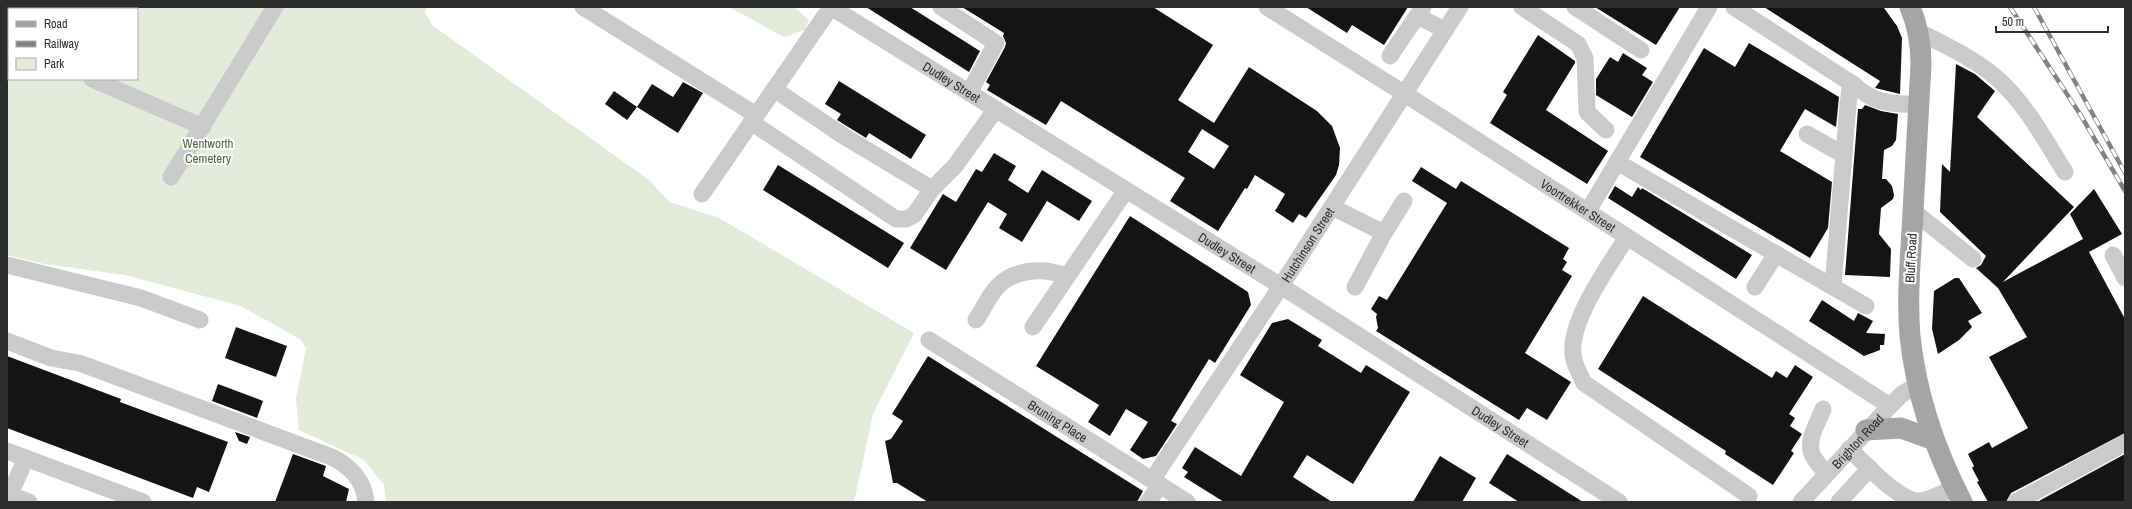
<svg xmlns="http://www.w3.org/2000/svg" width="2132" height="509" font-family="'Archivo Narrow',sans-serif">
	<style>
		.green { fill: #e3ebdb; fill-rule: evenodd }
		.building { fill: #141414; fill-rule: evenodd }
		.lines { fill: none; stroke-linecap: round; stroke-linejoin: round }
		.minor { stroke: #cacaca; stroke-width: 17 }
		.major { stroke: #a5a5a5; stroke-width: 21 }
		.rail-casing { stroke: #828282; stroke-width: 4.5 }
		.rail { stroke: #fff; stroke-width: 3; stroke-dasharray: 9; stroke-linecap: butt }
		.labels { text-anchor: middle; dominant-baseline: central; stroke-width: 4; stroke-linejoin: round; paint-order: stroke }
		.street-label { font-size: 13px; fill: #2d2d2d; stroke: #fff }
		.park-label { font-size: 13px; fill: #51683c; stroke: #fff }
	</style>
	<rect width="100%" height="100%" fill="#fff"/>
	<g class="green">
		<path d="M 7,7 L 428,7 L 425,12 L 432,25 L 649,180 L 670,202 L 719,218 L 914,333 L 873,414 L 854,502 L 386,502 L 384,485 L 364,460 L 299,430 L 296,399 L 306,348 L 300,339 L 241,306 L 125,275 L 44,264 L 7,255 ZM 9,9 L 137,9 L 137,79 L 9,79 Z"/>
		<polygon points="729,7 794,7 809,20 805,30 784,37"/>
	</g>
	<g class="building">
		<polygon points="866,7 910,7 980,51 969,72"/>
		<path d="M 962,7 L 1153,7 L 1213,45 L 1178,100 L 1214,123 L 1249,67 L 1317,111 L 1332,126 L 1340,148 L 1339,165 L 1336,175 L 1306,218 L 1299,214 L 1293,223 L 1275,211 L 1285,194 L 1255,175 L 1247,189 L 1245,188 L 1218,231 L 1170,201 L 1185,178 L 1061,101 L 1046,125 L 987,90 L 990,85 L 986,82 L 1005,47 L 1006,43 L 1003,36 L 1004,33 ZM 1202,129 L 1229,146 L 1214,169 L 1188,152 Z"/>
		<polygon points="1306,7 1408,7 1384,45 1352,25 1347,33"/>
		<polygon points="1595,7 1680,7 1656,45"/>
		<polygon points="1764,7 1884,8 1897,26 1902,38 1900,94 1875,88 1880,81"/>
		<polygon points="1538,35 1575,61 1575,63 1546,110 1608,151 1587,184 1490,123 1507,95 1503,92"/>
		<polygon points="1749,43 1839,97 1836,127 1805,109 1780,151 1832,182 1828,228 1810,258 1640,157 1704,48 1735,67"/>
		<polygon points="1623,53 1647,68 1642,75 1653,82 1632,117 1596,95 1596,79 1610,57 1618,62"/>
		<polygon points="1956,64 1975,74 1995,91 1977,117 2074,207 2003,282 2083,239 2070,214 2094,189 2122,234 2089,252 2125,319 2125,433 2011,493 2006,502 1988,502 1977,482 1979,481 1972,468 1974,466 1968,454 1989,442 1992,448 2028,428 1989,357 2027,337 1998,288 1976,268 1981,265 1986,256 1940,212 1942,164 1950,172"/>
		<polygon points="839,81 926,135 911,159 869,133 866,138 837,120 841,114 825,104"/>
		<polygon points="683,82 703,93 678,133 637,107 652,84 673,97"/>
		<polygon points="614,91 637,107 627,120 605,104"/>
		<polygon points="1865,105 1881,111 1898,114 1896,140 1892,146 1884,150 1882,179 1886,179 1892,186 1894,195 1893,199 1881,208 1879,234 1891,249 1890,277 1845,275 1858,109 1862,109"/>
		<polygon points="994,153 1016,166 1008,180 1028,193 1042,170 1092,201 1079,221 1047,201 1022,242 999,228 1007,214 988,202 946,270 910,248 943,194 956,202 976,169 982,172"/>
		<polygon points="778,165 904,243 888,268 763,190"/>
		<polygon points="1421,167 1456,189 1461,181 1569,248 1563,259 1567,262 1562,270 1572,276 1525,353 1571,382 1547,420 1527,408 1519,420 1376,331 1378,328 1376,317 1377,314 1371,309 1379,296 1387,300 1447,203 1412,181"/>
		<polygon points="1615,186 1632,197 1638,187 1641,190 1642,188 1752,255 1736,279 1608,198"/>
		<polygon points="1130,216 1248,292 1251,305 1215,363 1209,359 1171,421 1177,424 1156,456 1143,459 1130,450 1148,422 1126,409 1110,436 1088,422 1099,405 1036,366"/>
		<polygon points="1955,278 1959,278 1982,313 1968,321 1972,327 1959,340 1938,354 1932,329 1934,291"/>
		<polygon points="1643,296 1772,378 1776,371 1787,378 1795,365 1813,377 1789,414 1795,418 1790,426 1802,434 1791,451 1794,453 1773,485 1725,454 1726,451 1598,369"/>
		<polygon points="1822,300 1854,321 1858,313 1873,321 1866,333 1885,334 1884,345 1880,345 1880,350 1864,356 1809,321"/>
		<polygon points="1288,319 1322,340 1318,346 1361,373 1366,365 1410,392 1353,484 1307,455 1293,477 1332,502 1224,502 1184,477 1188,472 1182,468 1195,447 1241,476 1284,402 1240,375 1272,323"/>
		<polygon points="236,327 287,346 276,377 225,358"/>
		<polygon points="7,356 121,399 120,402 228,442 209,492 197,487 193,498 7,428"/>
		<polygon points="928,356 1143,491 1137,502 928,502 897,483 893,483 885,441 891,439 903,421 892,414"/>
		<polygon points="218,384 263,401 257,418 212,401"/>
		<polygon points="235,432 250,437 247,444 239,441"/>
		<polygon points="293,454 326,466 323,476 349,489 346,502 275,502"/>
		<polygon points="1507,454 1583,502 1519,502 1489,483"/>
		<polygon points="2125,454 2125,502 2037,502"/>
		<polygon points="1440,456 1476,478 1462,502 1413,502"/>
	</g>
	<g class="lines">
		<g class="minor">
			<polyline points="583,7 756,115"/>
			<path id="s1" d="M 831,7 L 1281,286 L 1619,502"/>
			<polyline points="941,7 996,43 969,93"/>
			<path id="s2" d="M 1267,7 L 1405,94 L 1890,406"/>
			<polyline points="1423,7 1417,16 1445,30"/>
			<polyline points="1522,7 1578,44 1585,58 1587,112 1606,130"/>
			<polyline points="1575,7 1641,50"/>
			<path d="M 1734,7 L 1854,85 C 1876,105 1891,103 1919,105"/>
			<path d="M 1918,31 C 1946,46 1976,59 1999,80 C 2027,106 2045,140 2065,172"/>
			<polyline points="7,43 9,43"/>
			<polyline points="1390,56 1417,16"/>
			<polyline points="92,79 203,127"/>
			<polyline points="774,89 842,135 932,189"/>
			<polyline points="751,122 896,219 906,219 914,215 932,189 955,166 996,109"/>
			<polyline points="1807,134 1844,155"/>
			<polyline points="1617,162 1866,306"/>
			<polyline points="171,177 275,7"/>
			<polyline points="702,194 831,7"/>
			<polyline points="1332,207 1384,233 1404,201"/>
			<polyline points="1588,211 1709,7"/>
			<polyline points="1913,211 1973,259"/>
			<path d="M 1627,237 C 1609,266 1565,325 1574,360 C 1576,368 1581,376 1584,383 L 1749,496"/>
			<polyline points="2113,255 2125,278"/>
			<polyline points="7,265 141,298 200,320"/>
			<polyline points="1355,287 1384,233"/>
			<polyline points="1755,287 1776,254"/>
			<polyline points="1833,287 1848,105 1850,89 1854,85"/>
			<path d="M 976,320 C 983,310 989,295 998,286 C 1016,268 1044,268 1067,276"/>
			<polyline points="1033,327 1126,190"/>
			<path id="s3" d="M 929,340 L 1187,502"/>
			<path d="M 7,341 L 51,358 L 79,363 L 93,368 L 334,458 C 352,468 364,481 366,502"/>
			<path d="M 1823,409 C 1819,421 1806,440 1812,454 C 1815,461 1822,468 1826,474"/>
			<path d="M 1849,449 C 1864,462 1900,503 1920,501 C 1931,500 1944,492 1955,488"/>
			<polyline points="7,451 143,502"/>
			<path id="s4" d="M 1152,480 L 1281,286 L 1460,7"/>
			<polyline points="7,494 29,502"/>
			<polyline points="7,501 26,458"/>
			<polyline points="1148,502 1160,485"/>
			<path id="s5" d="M 1801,502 L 1890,406 L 1902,394 L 1918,385"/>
			<polyline points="1839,502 1870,468"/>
			<polyline points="2016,502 2125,443"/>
		</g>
		<g class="major">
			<path d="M 1910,7 C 1918,26 1921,43 1921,64 C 1918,119 1915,175 1912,230 C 1910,265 1907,301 1910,336 C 1916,394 1935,450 1962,502"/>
			<polyline points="1866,430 1901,428 1934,440"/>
		</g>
		<g class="rail-casing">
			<g id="rail">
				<polyline points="2010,7 2080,114 2125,191"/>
				<polyline points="2034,7 2125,173"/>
			</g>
		</g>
		<use href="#rail" class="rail"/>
	</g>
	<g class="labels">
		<g class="street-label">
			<text stroke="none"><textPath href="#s1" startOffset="142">Dudley Street</textPath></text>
			<text stroke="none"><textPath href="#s2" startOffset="369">Voortrekker Street</textPath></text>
			<text stroke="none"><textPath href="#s4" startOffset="282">Hutchinson Street</textPath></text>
			<text stroke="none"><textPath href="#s1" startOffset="466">Dudley Street</textPath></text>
			<text transform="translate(1911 258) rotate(-87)">Bluff Road</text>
			<text stroke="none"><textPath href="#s3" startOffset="152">Bruning Place</textPath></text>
			<text stroke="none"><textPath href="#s1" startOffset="790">Dudley Street</textPath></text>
			<text stroke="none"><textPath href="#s5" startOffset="83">Brighton Road</textPath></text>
		</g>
		<g class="park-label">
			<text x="208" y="143">Wentworth<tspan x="208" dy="15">Cemetery</tspan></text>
		</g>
	</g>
	<rect width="2132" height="509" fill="none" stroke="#2d2d2d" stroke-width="16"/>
	<rect x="8" y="8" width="130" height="72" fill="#ffffff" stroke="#ababab"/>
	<rect x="16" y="21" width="20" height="6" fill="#a5a5a5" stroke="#ababab"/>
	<text x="44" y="28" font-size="12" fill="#2d2d2d">Road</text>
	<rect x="16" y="41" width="20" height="6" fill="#828282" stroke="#ababab"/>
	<text x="44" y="48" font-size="12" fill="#2d2d2d">Railway</text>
	<rect x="16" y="58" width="20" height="12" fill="#e3ebdb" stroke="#ababab"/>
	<text x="44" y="68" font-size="12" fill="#2d2d2d">Park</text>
	<path d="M1996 26v6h112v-6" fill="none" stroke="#2d2d2d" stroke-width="2"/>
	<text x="2002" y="26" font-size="12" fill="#2d2d2d" stroke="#ffffff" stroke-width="3" paint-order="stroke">50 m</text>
</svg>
